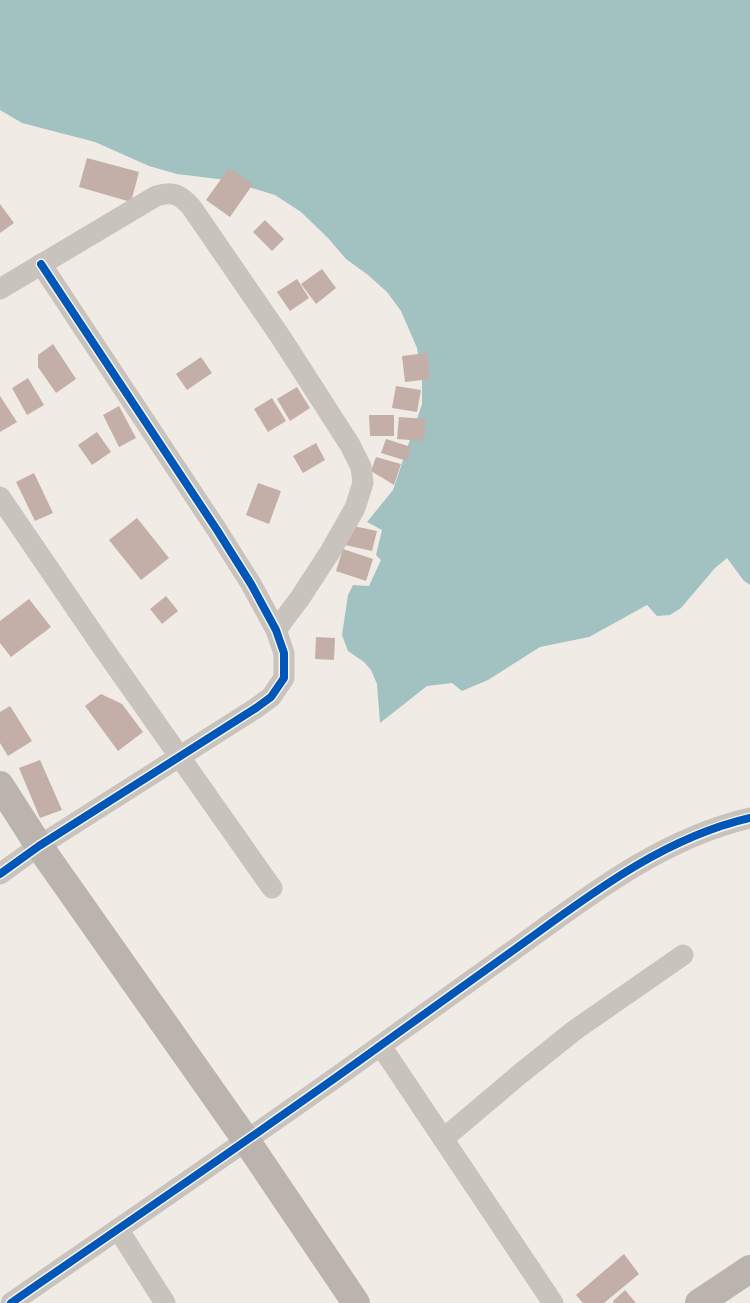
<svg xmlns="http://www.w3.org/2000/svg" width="750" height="1303" font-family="'Varela Round',sans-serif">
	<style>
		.water { fill: #a1c2c1 }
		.building { fill: #c3afa7 }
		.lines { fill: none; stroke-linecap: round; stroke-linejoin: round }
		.street { stroke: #c9c3be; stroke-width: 21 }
		.secondary { stroke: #bab3ae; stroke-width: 28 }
		.cycleway-casing { stroke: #fbf5ee; stroke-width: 11 }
		.cycleway { stroke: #0057b8; stroke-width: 8 }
	</style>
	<rect width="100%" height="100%" fill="#f0ebe5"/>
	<polygon class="water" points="0,0 750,0 750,585 744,581 727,558 715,568 681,608 670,615 657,616 647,605 589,637 540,647 488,680 462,691 452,683 427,686 380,723 377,684 371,670 364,662 348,651 342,635 348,595 353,585 369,586 381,560 376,555 382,530 367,522 393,490 422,404 422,377 417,348 401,311 387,292 368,275 346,259 328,238 301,212 275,195 226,180 177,174 149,166 95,142 22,123 0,110"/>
	<g class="building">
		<polygon points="87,158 139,172 131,202 79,187"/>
		<polygon points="229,168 253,184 230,217 206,200"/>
		<polygon points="0,204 14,223 0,233"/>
		<polygon points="265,220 284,239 272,251 253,232"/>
		<polygon points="322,269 336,288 316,304 301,284"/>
		<polygon points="297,279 309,298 290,311 277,292"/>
		<polygon points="53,344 76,379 56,393 38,367 38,355"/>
		<polygon points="427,353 430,379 405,382 402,356"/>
		<polygon points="201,357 212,373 187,390 176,374"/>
		<polygon points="28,378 44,405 27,415 12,388"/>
		<polygon points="396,386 421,390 417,412 392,408"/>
		<polygon points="297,387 310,408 290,421 277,399"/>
		<polygon points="0,396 17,422 0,432"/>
		<polygon points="272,398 286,421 268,432 254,409"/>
		<polygon points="119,406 136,438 119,447 103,415"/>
		<polygon points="369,415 394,415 394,436 370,436"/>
		<polygon points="399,417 426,419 424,441 397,439"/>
		<polygon points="97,432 111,452 92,465 78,445"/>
		<polygon points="386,439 411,447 407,461 381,453"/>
		<polygon points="316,443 325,460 303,473 293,456"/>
		<polygon points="376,457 401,464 394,485 371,471"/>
		<polygon points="34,473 53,513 35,521 16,482"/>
		<polygon points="258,483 281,491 269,524 246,515"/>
		<polygon points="137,518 169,558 141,580 109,540"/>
		<polygon points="349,525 377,531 372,551 345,545"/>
		<polygon points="343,549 373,559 366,581 336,571"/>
		<polygon points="166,596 178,611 162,624 150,609"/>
		<polygon points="29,599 51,627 11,657 0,643 0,621"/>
		<polygon points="316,637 335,638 334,660 315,659"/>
		<polygon points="101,694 122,704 143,732 118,751 85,706"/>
		<polygon points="10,706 32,741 8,756 0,743 0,712"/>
		<polygon points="40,760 62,810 40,818 19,768"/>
		<polygon points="624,1254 639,1274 604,1303 583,1303 576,1295"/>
		<polygon points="625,1290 636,1303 614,1303 613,1301"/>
	</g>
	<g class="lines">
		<g class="street">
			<path d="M 0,289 L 156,196 C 173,191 180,194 192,208 L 282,339 L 350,445 L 361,467 L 363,483 L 355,508 L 330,552 L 300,598 L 276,630"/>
			<polyline points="0,497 101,645 272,888"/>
			<polyline points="0,874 39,846 256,708 271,697 284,678 284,653 276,630 251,584 217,530 41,264"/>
			<polyline points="381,1046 553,1303"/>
			<polyline points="443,1139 520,1074 575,1030 683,955"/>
			<polyline points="118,1229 165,1303"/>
			<path d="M 11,1303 C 135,1217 261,1132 384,1043 C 432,1009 480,974 529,939 C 596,890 667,837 750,818"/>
		</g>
		<g class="secondary">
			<polyline points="0,785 39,846 246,1140 356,1303"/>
			<polyline points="699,1303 750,1269"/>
		</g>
		<g class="cycleway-casing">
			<g id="cycleway">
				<polyline points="0,874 39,846 256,708 271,697 284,678 284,653 276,630 251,584 217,530 41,264"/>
				<path d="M 11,1303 C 135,1217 261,1132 384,1043 C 432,1009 480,974 529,939 C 596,890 667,837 750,818"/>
			</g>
		</g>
		<use href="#cycleway" class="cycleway"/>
	</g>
</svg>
